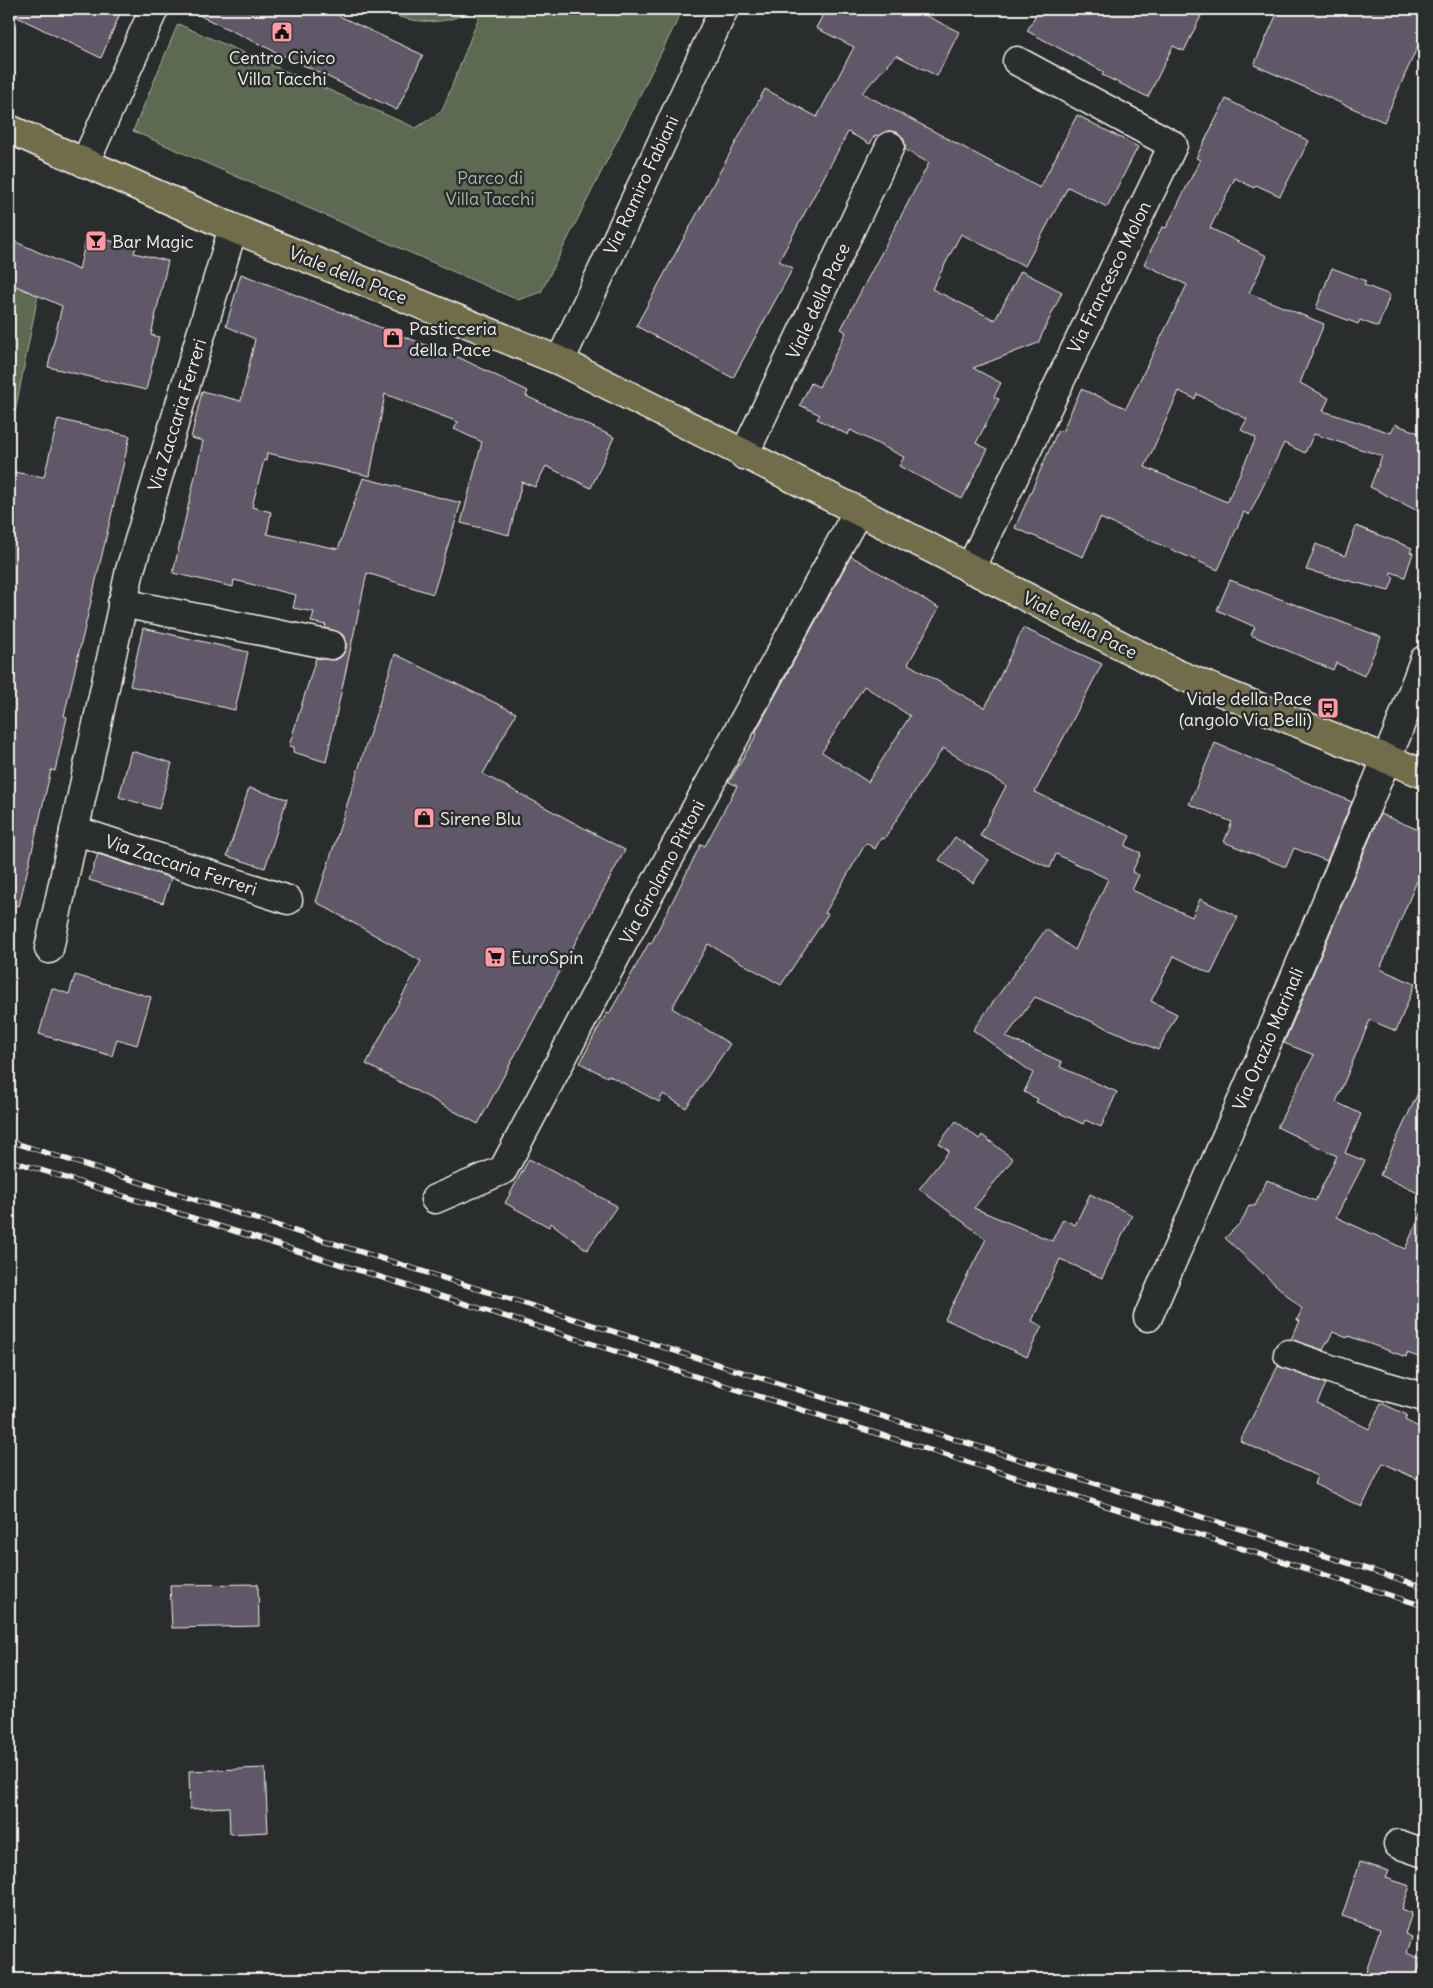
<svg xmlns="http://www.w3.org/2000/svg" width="1433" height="1988" font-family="Delius,sans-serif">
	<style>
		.green { fill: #5d6951; stroke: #a8ad9c }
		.building { fill: #605868; stroke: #f4f1e8; fill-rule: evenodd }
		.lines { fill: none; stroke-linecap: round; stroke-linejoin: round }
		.minor-casing { stroke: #f4f1e8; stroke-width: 31 }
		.major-casing { stroke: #f4f1e8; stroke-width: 31 }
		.minor { stroke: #2a2d2e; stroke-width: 28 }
		.major { stroke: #716d4b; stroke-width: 28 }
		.rail-casing { stroke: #f4f1e8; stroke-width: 5.5 }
		.rail { stroke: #2a2d2e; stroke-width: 4; stroke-dasharray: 11; stroke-linecap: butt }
		.labels { text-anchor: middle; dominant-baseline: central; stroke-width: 5; stroke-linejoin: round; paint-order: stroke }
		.poi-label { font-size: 18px; fill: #f4f1e8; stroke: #2a2d2e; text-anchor: start }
		.park-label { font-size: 18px; fill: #b0b4a4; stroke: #2a2d2e }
		.street-label { font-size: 18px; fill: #f4f1e8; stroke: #2a2d2e }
	</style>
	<rect width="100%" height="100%" fill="#2a2d2e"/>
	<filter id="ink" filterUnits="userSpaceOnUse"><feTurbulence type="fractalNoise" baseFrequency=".02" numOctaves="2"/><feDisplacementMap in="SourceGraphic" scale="10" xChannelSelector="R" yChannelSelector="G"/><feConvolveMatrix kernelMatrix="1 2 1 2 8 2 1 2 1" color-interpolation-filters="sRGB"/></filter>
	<g filter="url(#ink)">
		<g class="green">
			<path d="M 382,9 L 476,9 C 469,12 462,16 454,18 C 435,25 399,21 382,9 Z"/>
			<polygon points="482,9 683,9 541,292 518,300 133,131 178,24 416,128 442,111"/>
			<polygon points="9,270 40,285 9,443"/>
		</g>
		<g class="building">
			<polygon points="9,9 122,9 101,58 9,13"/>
			<polygon points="186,9 324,9 423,55 397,110"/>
			<polygon points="826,9 913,9 959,32 937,76 896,55 862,93 1040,188 1077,115 1138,147 1107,207 1068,187 1025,266 961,234 932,289 995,320 1021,271 1062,292 1038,343 973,368 1001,383 994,397 999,399 976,443 988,449 962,499 899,466 904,457 850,430 848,435 817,419 820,415 800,405 811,383 819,387 846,332 841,329 929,163 905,150 905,144 903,138 897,132 888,131 878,136 875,135 870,144 848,132 779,261 793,268 733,378 636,326 765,89 817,117 854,47 816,28"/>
			<polygon points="1039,9 1187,9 1201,16 1184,51 1173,46 1148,97 1102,75 1104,72 1027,31"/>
			<polygon points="1279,9 1424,9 1424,32 1384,122 1254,65"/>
			<path d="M 1226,99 L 1309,141 L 1280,196 L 1256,185 L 1254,188 L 1235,178 L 1210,228 L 1267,256 L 1249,293 L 1324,324 L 1300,383 L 1329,398 L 1323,411 L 1391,433 L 1395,424 L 1424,435 L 1424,514 L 1370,487 L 1382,456 L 1314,434 L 1305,453 L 1284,443 L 1249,515 L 1244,512 L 1218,570 L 1100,518 L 1083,557 L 1015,528 L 1058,430 L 1062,432 L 1081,389 L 1126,408 L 1187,285 L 1144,264 L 1162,227 L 1166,228 L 1200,160 L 1196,158 ZM 1179,391 L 1195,399 L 1197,394 L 1247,419 L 1241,430 L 1256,438 L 1227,502 L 1145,467 Z"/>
			<polygon points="87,235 136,247 134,253 168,261 151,335 159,337 146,390 48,367 62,306 9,283 9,239 79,270"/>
			<polygon points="1332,268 1366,281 1364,285 1390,295 1378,327 1360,320 1358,324 1316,308"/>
			<polygon points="241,274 460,358 528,391 526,396 614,437 591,488 546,466 535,487 522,482 509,535 461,523 482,442 454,429 458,422 385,394 370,476 267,453 266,461 264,460 252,507 271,512 267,534 338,549 363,478 461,503 433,594 367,573 326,762 293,752 294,747 289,746 316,658 336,660 342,656 346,648 346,640 342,634 325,628 326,625 311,622 314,612 293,608 296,595 234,580 233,587 173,573 203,441 191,438 202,391 241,401 255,339 226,326"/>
			<polygon points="58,419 130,436 64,716 67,717 55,771 51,770 19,906 9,905 9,489 13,472 44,477"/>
			<polygon points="1356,526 1412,548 1410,552 1413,553 1405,577 1391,572 1390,575 1394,577 1389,591 1306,570 1316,544 1345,556"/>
			<path d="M 851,556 L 939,608 L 908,664 L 985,708 L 1023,628 L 1102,664 L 1035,792 L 1130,836 L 1125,846 L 1141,853 L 1132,872 L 1139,875 L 1132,890 L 1192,917 L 1200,899 L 1238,917 L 1211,974 L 1174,956 L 1151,1001 L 1177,1014 L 1158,1050 L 1035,997 L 1006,1037 L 1062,1062 L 1060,1067 L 1117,1092 L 1101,1127 L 1085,1120 L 1083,1124 L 1036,1102 L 1038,1099 L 1024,1092 L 1033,1073 L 973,1030 L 1046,929 L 1075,950 L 1108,879 L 1056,854 L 1050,868 L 980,836 L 1006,786 L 943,748 L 884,839 L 881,838 L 875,849 L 866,843 L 825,913 L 828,914 L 781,985 L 708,944 L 672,1008 L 730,1044 L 686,1108 L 663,1094 L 659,1102 L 608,1075 L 607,1077 L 580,1063 L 597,1030 L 607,1013 L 609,1014 L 649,943 L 651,944 L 701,844 L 705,846 L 737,786 L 729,782 L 757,734 L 755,733 ZM 864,686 L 910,716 L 868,782 L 822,752 Z"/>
			<polygon points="1230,580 1381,637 1364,676 1336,663 1333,670 1251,635 1255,627 1217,610"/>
			<polygon points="143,628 248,652 235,710 130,686"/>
			<polygon points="395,654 516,713 483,774 625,850 478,1124 366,1064 421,961 316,902"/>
			<polygon points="1215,743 1352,802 1327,861 1294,848 1286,867 1224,842 1232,822 1189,804"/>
			<polygon points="131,751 172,763 159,809 119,797"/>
			<polygon points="249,788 287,799 265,868 227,856"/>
			<polygon points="1380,814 1424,832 1424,884 1417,881 1380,969 1415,984 1396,1031 1370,1020 1336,1102 1361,1114 1345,1153 1365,1161 1336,1217 1405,1249 1424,1207 1424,1359 1407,1353 1406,1357 1348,1336 1347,1338 1333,1332 1323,1350 1291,1339 1300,1321 1297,1320 1302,1309 1225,1238 1242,1221 1249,1205 1255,1206 1267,1180 1315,1201 1337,1156 1277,1127 1314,1055 1284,1043"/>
			<polygon points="955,837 989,860 973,883 939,860"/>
			<polygon points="98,854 171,878 163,903 89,880"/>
			<polygon points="75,975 151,997 137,1045 117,1039 112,1056 39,1034 52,988 69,994"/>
			<polygon points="1424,1080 1424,1196 1380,1175"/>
			<polygon points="956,1121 979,1139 982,1135 1013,1159 974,1208 1052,1241 1063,1219 1075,1225 1090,1194 1132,1215 1102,1278 1060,1259 1032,1321 1042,1326 1027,1357 945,1319 986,1239 919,1189 949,1151 939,1143"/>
			<polygon points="529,1159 617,1206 587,1250 551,1223 549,1227 505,1203"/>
			<polygon points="1278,1366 1326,1384 1317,1403 1369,1429 1381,1403 1407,1415 1405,1420 1424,1430 1424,1464 1417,1479 1383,1463 1362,1507 1314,1484 1317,1476 1240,1441"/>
			<polygon points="258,1584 259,1626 172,1628 170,1585"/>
			<polygon points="265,1768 268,1832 230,1834 229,1807 190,1809 189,1771"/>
			<polygon points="1360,1862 1389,1871 1386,1878 1410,1886 1402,1909 1412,1913 1405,1934 1412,1937 1407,1953 1422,1960 1415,1979 1379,1979 1365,1975 1380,1929 1342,1916"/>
		</g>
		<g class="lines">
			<g class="minor-casing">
				<g id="minor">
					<polyline points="85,163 154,9"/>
					<polyline points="560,361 724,9"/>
					<polyline points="744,455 890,146"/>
					<polyline points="970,569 1173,145 1017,61"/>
					<polyline points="122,603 331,645"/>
					<polyline points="74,830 288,900"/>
					<polyline points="49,949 130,570 233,228"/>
					<polyline points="435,1199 503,1170 625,939 858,511"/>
					<polyline points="1148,1317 1276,1022 1397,734 1424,660"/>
					<polyline points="1288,1354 1350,1376 1424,1397"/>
					<polyline points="1398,1844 1424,1853"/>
				</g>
			</g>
			<g class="major-casing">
				<polyline id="major" points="9,129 233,228 560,361 858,511 1175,673 1424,774"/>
			</g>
			<use href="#minor" class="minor"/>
			<use href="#major" class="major"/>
			<g class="rail-casing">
				<g id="rail">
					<polyline points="9,1141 1424,1587"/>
					<polyline points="9,1160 1424,1606"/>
				</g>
			</g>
			<use href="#rail" class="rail"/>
		</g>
	</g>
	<defs>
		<g id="civic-square" transform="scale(1.125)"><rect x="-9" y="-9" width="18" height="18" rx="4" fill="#ff9aa2" stroke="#2a2d2e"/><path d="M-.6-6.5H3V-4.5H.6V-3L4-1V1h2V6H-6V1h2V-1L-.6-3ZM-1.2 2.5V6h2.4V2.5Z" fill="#111"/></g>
		<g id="bar-square" transform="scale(1.125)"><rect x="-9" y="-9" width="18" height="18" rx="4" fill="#ff9aa2" stroke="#2a2d2e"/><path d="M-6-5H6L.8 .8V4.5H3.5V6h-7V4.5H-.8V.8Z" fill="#111"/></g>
		<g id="shop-square" transform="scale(1.125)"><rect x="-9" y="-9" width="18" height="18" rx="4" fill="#ff9aa2" stroke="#2a2d2e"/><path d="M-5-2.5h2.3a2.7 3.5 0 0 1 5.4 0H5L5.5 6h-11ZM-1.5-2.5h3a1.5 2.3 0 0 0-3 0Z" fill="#111"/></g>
		<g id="bus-square" transform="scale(1.125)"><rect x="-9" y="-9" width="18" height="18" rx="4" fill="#ff9aa2" stroke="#2a2d2e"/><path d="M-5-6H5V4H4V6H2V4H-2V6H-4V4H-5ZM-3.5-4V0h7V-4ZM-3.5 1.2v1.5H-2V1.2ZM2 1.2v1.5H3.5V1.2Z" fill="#111"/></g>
		<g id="supermarket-square" transform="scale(1.125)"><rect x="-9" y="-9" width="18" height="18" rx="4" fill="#ff9aa2" stroke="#2a2d2e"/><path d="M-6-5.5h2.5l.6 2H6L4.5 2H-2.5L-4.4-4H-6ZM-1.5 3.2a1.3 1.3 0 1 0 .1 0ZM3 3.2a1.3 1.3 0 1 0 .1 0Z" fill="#111"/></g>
	</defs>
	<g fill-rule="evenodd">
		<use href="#civic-square" x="282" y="32"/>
		<use href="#bar-square" x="96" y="241"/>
		<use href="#shop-square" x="393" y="338"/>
		<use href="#bus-square" x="1328" y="708"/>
		<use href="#shop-square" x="424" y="818"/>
		<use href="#supermarket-square" x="495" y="957"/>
	</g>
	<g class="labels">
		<g class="poi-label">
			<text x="282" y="57" text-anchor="middle">Centro Civico<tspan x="282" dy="21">Villa Tacchi</tspan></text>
			<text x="112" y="241">Bar Magic</text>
			<text x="409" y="328">Pasticceria<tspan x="409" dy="21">della Pace</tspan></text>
			<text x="1312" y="698" text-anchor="end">Viale della Pace<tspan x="1312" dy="21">(angolo Via Belli)</tspan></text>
			<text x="440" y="818">Sirene Blu</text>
			<text x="511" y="957">EuroSpin</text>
		</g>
		<g class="park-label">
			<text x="490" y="177">Parco di<tspan x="490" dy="21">Villa Tacchi</tspan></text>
		</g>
		<g class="street-label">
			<text transform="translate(641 185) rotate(-65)">Via Ramiro Fabiani</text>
			<text transform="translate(348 275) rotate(22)">Viale della Pace</text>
			<text transform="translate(1109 277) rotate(-64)">Via Francesco Molon</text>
			<text transform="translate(818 301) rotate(-65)">Viale della Pace</text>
			<text transform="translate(177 415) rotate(-73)">Via Zaccaria Ferreri</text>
			<text transform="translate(1080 625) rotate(27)">Viale della Pace</text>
			<text transform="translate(181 865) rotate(18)">Via Zaccaria Ferreri</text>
			<text transform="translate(662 872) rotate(-62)">Via Girolamo Pittoni</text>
			<text transform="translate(1268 1039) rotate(-67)">Via Orazio Marinali</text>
		</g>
	</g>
	<rect width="1433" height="1988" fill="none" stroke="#2a2d2e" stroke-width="30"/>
	<rect x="15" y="15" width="1403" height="1958" fill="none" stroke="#f4f1e8" stroke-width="2" filter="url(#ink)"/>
</svg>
